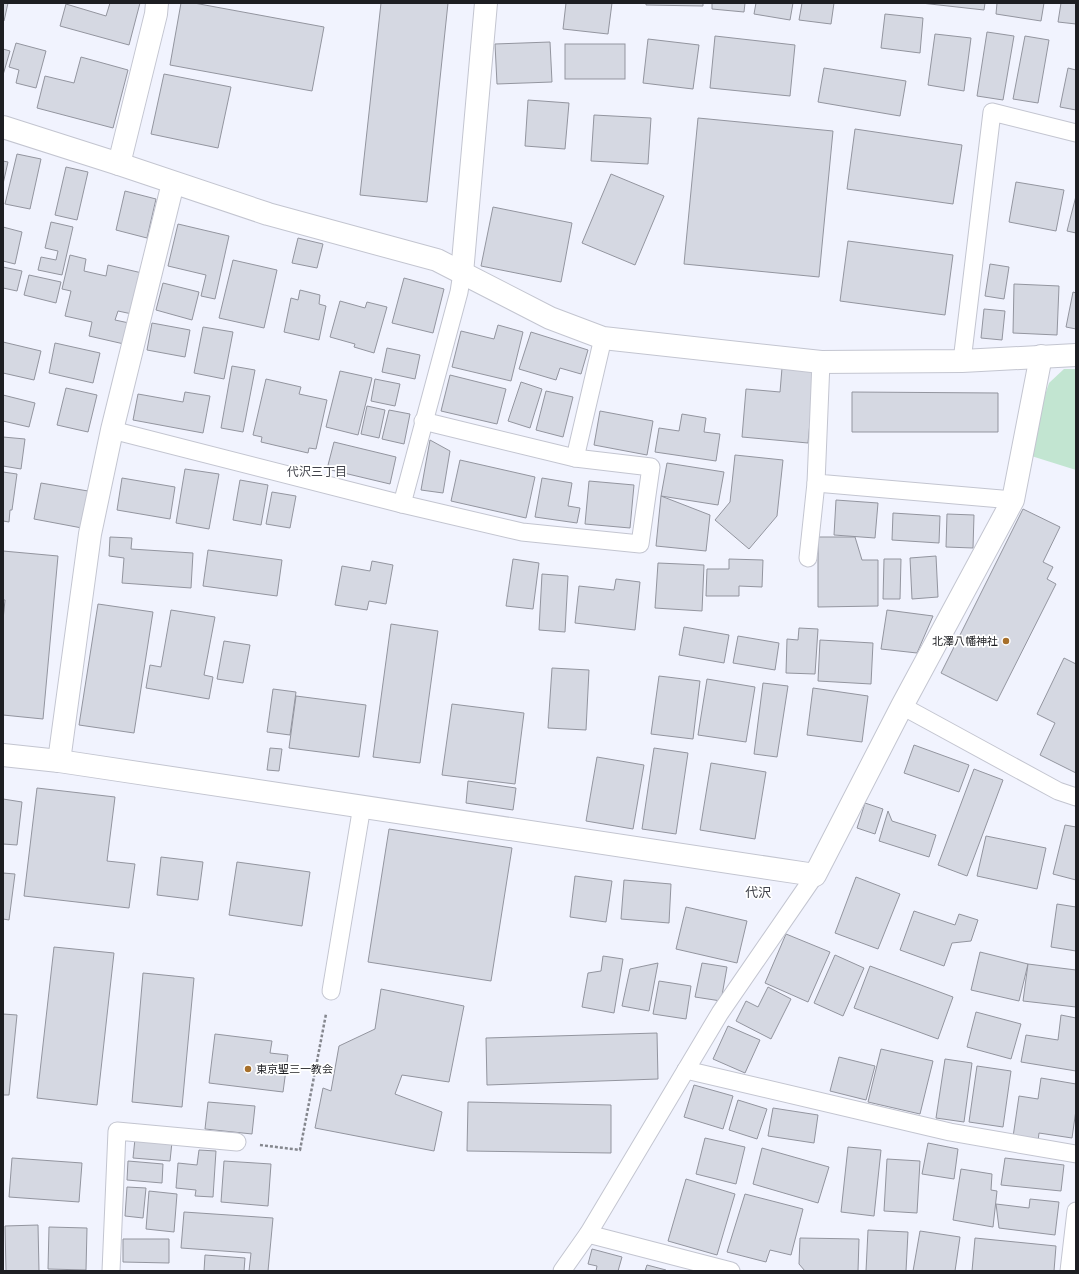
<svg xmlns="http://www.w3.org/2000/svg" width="1079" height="1274" font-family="'Archivo Narrow','Noto Sans JP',sans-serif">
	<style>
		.green { fill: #c2e5d1 }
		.building { fill: #d5d8e2; stroke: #93959f }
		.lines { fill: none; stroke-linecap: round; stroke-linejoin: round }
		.lane-casing { stroke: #c3c5d0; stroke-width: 19 }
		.street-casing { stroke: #c3c5d0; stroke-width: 24 }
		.path { stroke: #85878e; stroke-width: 2.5; stroke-dasharray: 3 2; stroke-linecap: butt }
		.lane { stroke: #fff; stroke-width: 17 }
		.street { stroke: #fff; stroke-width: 22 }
		.poi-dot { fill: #a7702b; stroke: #fff; stroke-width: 1.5 }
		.labels { text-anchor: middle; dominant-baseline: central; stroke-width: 3.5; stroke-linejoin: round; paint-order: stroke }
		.poi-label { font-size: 11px; fill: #1d1e22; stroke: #fff; text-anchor: end }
		.neighbourhood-label { font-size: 12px; fill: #40424a; stroke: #fff }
		.quarter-label { font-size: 13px; fill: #40424a; stroke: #fff }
	</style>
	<rect width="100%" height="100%" fill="#f1f3fe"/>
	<polygon class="green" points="1064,369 1076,369 1076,470 1025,454 1049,383"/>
	<g class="building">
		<polygon points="3,3 8,3 4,21 3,21"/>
		<polygon points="110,3 140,3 129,45 60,26 66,4 106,16"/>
		<polygon points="181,3 194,3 324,27 312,91 170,65"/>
		<polygon points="381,3 448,3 427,202 360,195"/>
		<polygon points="566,3 612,3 608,34 563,29"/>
		<polygon points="646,3 703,3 703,6 646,5"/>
		<polygon points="712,3 745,3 744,12 712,9"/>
		<polygon points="756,3 793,3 790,20 754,14"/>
		<polygon points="802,3 834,3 831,24 799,20"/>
		<polygon points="921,3 985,3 984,10"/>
		<polygon points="997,3 1044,3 1041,21 996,14"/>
		<polygon points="1061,3 1076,3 1076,24 1058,22"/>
		<polygon points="885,14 923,18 920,53 881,48"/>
		<polygon points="987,32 1014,36 1003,100 977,96"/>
		<polygon points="935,34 971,38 964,91 928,85"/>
		<polygon points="715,36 795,45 790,96 710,88"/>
		<polygon points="1025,36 1049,40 1038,103 1013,99"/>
		<polygon points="648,39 699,45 693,89 643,83"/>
		<polygon points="550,42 552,82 497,84 495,44"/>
		<polygon points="16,43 46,51 36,88 16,83 19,70 9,67"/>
		<rect x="565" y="44" width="60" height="35"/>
		<polygon points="3,49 10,51 3,75"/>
		<polygon points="81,57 128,70 113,128 37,108 45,76 74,83"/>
		<polygon points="824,68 906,81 900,116 818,102"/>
		<polygon points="1068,68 1076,70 1076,110 1060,107"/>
		<polygon points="164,74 231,87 218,148 151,134"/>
		<polygon points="528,100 569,103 565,149 525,146"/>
		<polygon points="594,115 651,118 648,164 591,161"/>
		<polygon points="698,118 833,131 819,277 684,264"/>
		<polygon points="855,129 962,145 953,204 847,189"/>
		<polygon points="17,154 41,159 30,209 5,204"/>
		<polygon points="3,161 8,162 3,184"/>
		<polygon points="66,167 88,172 77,220 55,215"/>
		<polygon points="611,174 664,196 635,265 582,243"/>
		<polygon points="1016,182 1064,190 1056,231 1009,222"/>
		<polygon points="125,191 156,199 147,238 116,230"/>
		<polygon points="1076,196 1076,233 1067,231"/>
		<polygon points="493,207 572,223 561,282 481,266"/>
		<polygon points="51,222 73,227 62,275 38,270 41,257 56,260 58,251 45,248"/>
		<polygon points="178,224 229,236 215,299 201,296 206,275 168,266"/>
		<polygon points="3,227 22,232 15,264 3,261"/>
		<polygon points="298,238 323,244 317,268 292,263"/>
		<polygon points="848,241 953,255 945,315 840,301"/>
		<polygon points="70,255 86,259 84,271 106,276 108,265 142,273 132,314 118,311 115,320 129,323 124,344 89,336 92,322 65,316 71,291 62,289"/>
		<polygon points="233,260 277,270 264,328 219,318"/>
		<polygon points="990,264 1009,267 1004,299 985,296"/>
		<polygon points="3,267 22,271 17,291 3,288"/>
		<polygon points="29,275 61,282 56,303 24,295"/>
		<polygon points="404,278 444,289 433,333 392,323"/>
		<polygon points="163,283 199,292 192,320 156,310"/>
		<polygon points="1014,284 1059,286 1057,335 1013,333"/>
		<polygon points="300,290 320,295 319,304 326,306 319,340 284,332 291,298 298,300"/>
		<polygon points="1073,292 1076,293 1076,329 1066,327"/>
		<polygon points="340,301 365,308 367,302 387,307 374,353 354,347 355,344 330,337"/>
		<polygon points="984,309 1005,311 1002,340 981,338"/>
		<polygon points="152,323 190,330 185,357 147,350"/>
		<polygon points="498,325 523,332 511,381 452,367 461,331 494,339"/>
		<polygon points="203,327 233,332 224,379 194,373"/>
		<polygon points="531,332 588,350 581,374 560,368 556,380 519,369"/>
		<polygon points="3,342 41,351 34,380 3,373"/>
		<polygon points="55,343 100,353 93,383 49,373"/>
		<polygon points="387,348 420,355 415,379 382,372"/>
		<polygon points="232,366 255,370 243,432 221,428"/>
		<polygon points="782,368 815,371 808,443 742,437 746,389 780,392"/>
		<polygon points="340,371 372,378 358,435 326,427"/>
		<polygon points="450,375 506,389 497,424 441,411"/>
		<polygon points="266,379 301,387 299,394 327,400 316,449 309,448 308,453 261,442 262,437 253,435"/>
		<polygon points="375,379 400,384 395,406 371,401"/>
		<polygon points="521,382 542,389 530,428 508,421"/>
		<polygon points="66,388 97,395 88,432 57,425"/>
		<polygon points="546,391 573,397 563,437 536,430"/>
		<polygon points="185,392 210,396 203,433 133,420 138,394 183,402"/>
		<polygon points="852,392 998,393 998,432 852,432"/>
		<polygon points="3,395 35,403 29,427 3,421"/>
		<polygon points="367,406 385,410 379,438 361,434"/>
		<polygon points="389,410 410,414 404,444 382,439"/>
		<polygon points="600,411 653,421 647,455 594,445"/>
		<polygon points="682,414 706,418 704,432 720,434 716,461 655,452 659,428 679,431"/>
		<polygon points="3,437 25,439 21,469 3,466"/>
		<polygon points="430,440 450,451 443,493 421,490"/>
		<polygon points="334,442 396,457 390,484 327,469"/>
		<polygon points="735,455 783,460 777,516 749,549 715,520 730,502"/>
		<polygon points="460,460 535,477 526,518 451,501"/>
		<polygon points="667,463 724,472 718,505 661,496"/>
		<polygon points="185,469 219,474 209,529 176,523"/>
		<polygon points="3,472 17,474 12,510 10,510 9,522 3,521"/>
		<polygon points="122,478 175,487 170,519 117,510"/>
		<polygon points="542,478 572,483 568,506 580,508 577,523 535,517"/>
		<polygon points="240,480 268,485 261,525 233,520"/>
		<polygon points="589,481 634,485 630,528 585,524"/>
		<polygon points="41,483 88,491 82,528 34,519"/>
		<polygon points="272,492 296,496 290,528 266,524"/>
		<polygon points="661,496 710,515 706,551 656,546"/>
		<polygon points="836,500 878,503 875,538 834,535"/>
		<polygon points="1023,509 1060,527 1043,562 1053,567 1047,579 1056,584 997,701 941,673"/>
		<polygon points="893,513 940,516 939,543 892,540"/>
		<polygon points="947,514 974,515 973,548 946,547"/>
		<polygon points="110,537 132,538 131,549 193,553 191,588 122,583 124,558 109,556"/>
		<polygon points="818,537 855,537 862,560 878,560 878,606 818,607"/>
		<polygon points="208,550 282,560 277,596 203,586"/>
		<polygon points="3,551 58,556 43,719 3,715 3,620 5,600 3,600"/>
		<polygon points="936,556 938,597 912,599 910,558"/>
		<polygon points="513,559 539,563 533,609 506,606"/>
		<polygon points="729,559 763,560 762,587 739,586 739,596 706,596 707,569 729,569"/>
		<polygon points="884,559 901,559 900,599 883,599"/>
		<polygon points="372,561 393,565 386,604 369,601 367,610 335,605 342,566 370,571"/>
		<polygon points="658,563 704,565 702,611 655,608"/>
		<polygon points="542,574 568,576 565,632 539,630"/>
		<polygon points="616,579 640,582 635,630 575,623 579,586 614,590"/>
		<polygon points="98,604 153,612 134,733 79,725"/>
		<polygon points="171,610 215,617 204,675 213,677 209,699 146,688 150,665 161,667"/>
		<polygon points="887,610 933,616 917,653 881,649"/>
		<polygon points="391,624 438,631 420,763 373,757"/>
		<polygon points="684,627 729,635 724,663 679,655"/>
		<polygon points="799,628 818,629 815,674 786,673 787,639 798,640"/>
		<polygon points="738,636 779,643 775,670 733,663"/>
		<polygon points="820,640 873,643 871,684 818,681"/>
		<polygon points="224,641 250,645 243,683 217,679"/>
		<polygon points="1064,658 1076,664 1076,773 1040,755 1055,723 1037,714"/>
		<polygon points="552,668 589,670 586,730 548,728"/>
		<polygon points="659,676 700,681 693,739 651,734"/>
		<polygon points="707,679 755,687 746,742 698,735"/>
		<polygon points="763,683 788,686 777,757 754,754"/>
		<polygon points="813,688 868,696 862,742 807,735"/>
		<polygon points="273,689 296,692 290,735 267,732"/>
		<polygon points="296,696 366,705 359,757 289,748"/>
		<polygon points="452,704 524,713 515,784 442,775"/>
		<polygon points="914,745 969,765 959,792 904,773"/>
		<polygon points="270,748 282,749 279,771 267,770"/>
		<polygon points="654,748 688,753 676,834 642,829"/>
		<polygon points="597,757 644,765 633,829 586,821"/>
		<polygon points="711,763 766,772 755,839 700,830"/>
		<polygon points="974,769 1003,780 967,876 938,865"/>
		<polygon points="468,781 516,788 513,810 466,803"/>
		<polygon points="37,788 115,797 107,861 135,864 129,908 24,896"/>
		<polygon points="3,799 22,802 17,845 3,844"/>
		<polygon points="865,803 883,809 875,834 857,828"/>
		<polygon points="888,811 892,821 936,835 929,857 879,841"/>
		<polygon points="1065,825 1076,827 1076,880 1053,874"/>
		<polygon points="389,829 512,848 491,981 368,962"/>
		<polygon points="986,836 1046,848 1037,889 977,876"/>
		<polygon points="161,857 203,862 198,900 157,895"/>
		<polygon points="237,862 310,872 302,926 229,915"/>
		<polygon points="3,873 15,874 9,920 3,919"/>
		<polygon points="575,876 612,881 606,922 570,917"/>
		<polygon points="856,877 900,894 878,949 835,933"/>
		<polygon points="624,880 671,884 669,923 621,919"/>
		<polygon points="1057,904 1076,907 1076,951 1051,947"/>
		<polygon points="686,907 747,921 737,963 676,949"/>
		<polygon points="914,911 955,925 959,914 978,920 971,941 952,943 944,966 900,950"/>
		<polygon points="786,934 830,952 808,1002 765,983"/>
		<polygon points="54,947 114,953 97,1105 37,1098"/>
		<polygon points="980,952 1028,964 1019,1001 971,990"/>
		<polygon points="835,955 864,968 843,1016 814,1003"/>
		<polygon points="603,956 623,959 614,1013 582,1007 588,973 601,971"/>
		<polygon points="658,963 649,1011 622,1006 630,969"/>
		<polygon points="702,963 727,967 721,1001 695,997"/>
		<polygon points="1028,964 1076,970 1076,1007 1023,1001"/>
		<polygon points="870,966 953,997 938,1039 854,1008"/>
		<polygon points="143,973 194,978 182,1107 132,1102"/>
		<polygon points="659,981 691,986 686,1019 653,1014"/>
		<polygon points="768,987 791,999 771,1039 736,1021 746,1001 758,1007"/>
		<polygon points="381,989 464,1006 449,1082 402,1075 395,1094 442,1112 434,1151 315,1128 323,1088 331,1091 339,1046 375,1029"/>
		<polygon points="976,1012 1021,1024 1011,1059 967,1047"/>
		<polygon points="3,1014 17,1015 9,1095 3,1095"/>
		<polygon points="1061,1015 1076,1018 1076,1071 1021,1062 1026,1035 1058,1040"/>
		<polygon points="728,1026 760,1040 745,1073 713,1059"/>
		<polygon points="657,1033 658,1079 487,1085 486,1038"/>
		<polygon points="215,1034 272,1041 270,1053 288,1055 283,1092 209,1083"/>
		<polygon points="881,1049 933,1061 920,1114 868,1102"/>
		<polygon points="839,1057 875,1066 866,1100 830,1091"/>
		<polygon points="945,1059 972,1063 964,1122 936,1118"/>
		<polygon points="977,1066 1011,1071 1003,1127 969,1122"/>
		<polygon points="1041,1078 1076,1084 1076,1110 1072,1138 1039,1133 1038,1141 1013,1137 1019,1096 1038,1099"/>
		<polygon points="694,1085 733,1096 723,1129 684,1117"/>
		<polygon points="738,1100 767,1109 757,1139 729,1130"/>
		<polygon points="208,1102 255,1106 252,1134 205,1129"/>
		<polygon points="468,1102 611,1105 611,1153 467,1151"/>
		<polygon points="773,1108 818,1115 814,1143 768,1136"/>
		<polygon points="705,1138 745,1147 736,1184 696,1174"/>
		<polygon points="135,1139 172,1142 170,1161 133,1158"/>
		<polygon points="928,1143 958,1149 954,1179 922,1174"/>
		<polygon points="848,1147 881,1150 874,1216 841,1212"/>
		<polygon points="762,1148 829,1167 818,1203 753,1184"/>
		<polygon points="199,1150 216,1151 213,1197 195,1196 196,1190 176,1188 178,1163 197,1165"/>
		<polygon points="12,1158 82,1163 79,1202 9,1197"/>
		<polygon points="1005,1158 1064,1165 1061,1191 1001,1185"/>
		<polygon points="887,1159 920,1161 917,1213 884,1211"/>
		<polygon points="128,1161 163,1164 162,1183 127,1180"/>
		<polygon points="224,1161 271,1164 268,1206 221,1202"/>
		<polygon points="961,1169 992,1174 991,1190 997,1191 993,1227 953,1220"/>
		<polygon points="686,1179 735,1194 717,1255 668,1241"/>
		<polygon points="127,1187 146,1188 143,1218 125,1216"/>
		<polygon points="149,1191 177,1194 174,1232 146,1229"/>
		<polygon points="745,1194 803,1209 791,1255 770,1250 766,1262 727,1252"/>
		<polygon points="1030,1199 1059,1202 1055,1235 999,1228 996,1204 1029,1208"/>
		<polygon points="184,1212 273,1218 268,1271 249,1271 251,1253 181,1248"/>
		<polygon points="38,1225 39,1271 6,1271 5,1226"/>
		<polygon points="49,1227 87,1228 86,1270 48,1269"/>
		<polygon points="868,1230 908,1232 906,1271 866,1271"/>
		<polygon points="920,1231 960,1237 955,1271 913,1271"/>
		<polygon points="800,1238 859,1239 858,1271 805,1271 799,1264"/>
		<polygon points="975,1238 1056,1246 1054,1271 972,1271"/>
		<polygon points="123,1239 169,1239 169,1263 123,1262"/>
		<polygon points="592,1249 622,1257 618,1271 596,1271 597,1266 588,1264"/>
		<polygon points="205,1255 245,1258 244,1271 204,1271"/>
		<polygon points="647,1265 666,1270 666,1271 645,1271"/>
	</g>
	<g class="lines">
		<g class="lane-casing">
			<g id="lane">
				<polyline points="962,361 992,112 1076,133"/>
				<polyline points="821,362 816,483 1013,500"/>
				<polyline points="112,430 402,504 522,532 640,544 651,467 575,458 423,421"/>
				<polyline points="575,458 603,338"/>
				<polyline points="402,504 459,292 462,273"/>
				<polyline points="808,558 816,483"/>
				<polyline points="902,706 1058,791 1076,797"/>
				<polyline points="331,991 362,806"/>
				<polyline points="686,1070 950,1132 1076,1154"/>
				<polyline points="588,1234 731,1271"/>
				<polyline points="111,1271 117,1131 237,1142"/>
				<polyline points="562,1271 588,1234 720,1013 815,875"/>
				<polyline points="1069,1271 1076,1211"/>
			</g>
		</g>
		<g class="street-casing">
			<g id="street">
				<polyline points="3,127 119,164 268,214 437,260 550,318 603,338 821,362 962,361 1076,355"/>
				<polyline points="119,164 156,14 157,3"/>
				<polyline points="462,273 486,3"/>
				<polyline points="3,755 59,761 815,875 902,706 1013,500 1041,356"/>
				<polyline points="59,761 90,534 112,430 173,183"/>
			</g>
		</g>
		<polyline class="path" points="260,1145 300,1150 326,1014"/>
		<use href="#lane" class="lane"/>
		<use href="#street" class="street"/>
	</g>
	<g class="poi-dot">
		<circle cx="1006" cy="641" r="4"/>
		<circle cx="248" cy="1069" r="4"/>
	</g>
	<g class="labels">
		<g class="poi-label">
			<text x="998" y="641">北澤八幡神社</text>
			<text x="256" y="1069" text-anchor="start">東京聖三一教会</text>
		</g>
		<g class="neighbourhood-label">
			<text x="317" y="472">代沢三丁目</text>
		</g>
		<g class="quarter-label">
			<text x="758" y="892">代沢</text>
		</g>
	</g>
	<rect width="1079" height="1274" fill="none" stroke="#1d1e22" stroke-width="8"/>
</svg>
